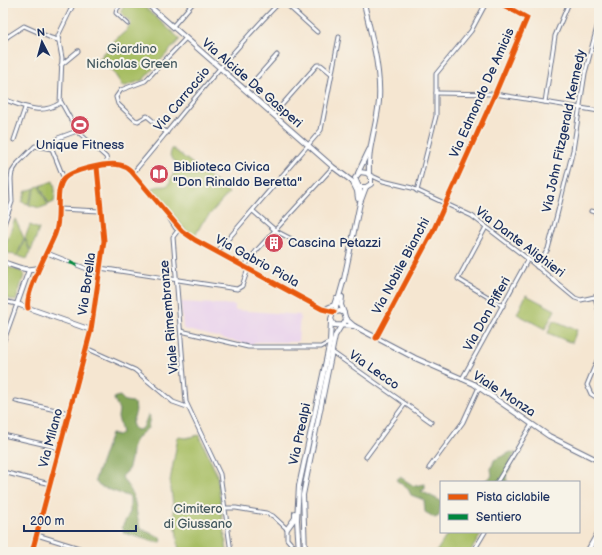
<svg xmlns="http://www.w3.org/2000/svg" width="602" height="555" font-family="'Balsamiq Sans',sans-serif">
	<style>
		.built { fill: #e9d2ed }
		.green { fill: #a7be63; stroke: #617660 }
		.forest { fill: #85a559; stroke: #506a5c }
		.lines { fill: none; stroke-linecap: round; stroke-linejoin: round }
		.street-casing { stroke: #676f86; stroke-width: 5 }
		.secondary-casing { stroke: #676f86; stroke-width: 6 }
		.street { stroke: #fff; stroke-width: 3 }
		.secondary { stroke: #fff; stroke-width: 4 }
		.quiet { stroke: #00873e; stroke-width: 4; stroke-dasharray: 8 4; stroke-linecap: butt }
		.cycleway-casing { stroke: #f7f3e8; stroke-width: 8 }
		.cycleway { stroke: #e8590c; stroke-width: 5 }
		.labels { text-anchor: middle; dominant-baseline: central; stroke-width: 4; stroke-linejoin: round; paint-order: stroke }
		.park-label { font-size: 13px; fill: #455a60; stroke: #f7f3e8 }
		.street-label { font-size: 13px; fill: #1b2f5e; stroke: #f7f3e8 }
		.poi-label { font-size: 13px; fill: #1b2f5e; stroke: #f7f3e8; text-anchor: start }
	</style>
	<rect width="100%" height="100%" fill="#f7f3e8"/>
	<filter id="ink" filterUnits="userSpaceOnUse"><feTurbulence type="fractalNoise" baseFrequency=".025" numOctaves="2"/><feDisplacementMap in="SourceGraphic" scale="8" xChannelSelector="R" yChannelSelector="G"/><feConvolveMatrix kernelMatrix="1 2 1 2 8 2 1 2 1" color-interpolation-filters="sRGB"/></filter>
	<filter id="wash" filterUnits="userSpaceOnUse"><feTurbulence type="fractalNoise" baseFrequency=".012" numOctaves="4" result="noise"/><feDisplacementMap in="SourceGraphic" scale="16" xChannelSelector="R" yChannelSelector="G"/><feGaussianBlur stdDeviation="0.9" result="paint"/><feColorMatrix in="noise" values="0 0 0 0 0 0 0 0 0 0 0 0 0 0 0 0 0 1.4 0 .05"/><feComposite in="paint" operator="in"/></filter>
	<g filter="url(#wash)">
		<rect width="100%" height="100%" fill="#f5e6d1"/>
		<polygon class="built" points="181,302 235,305 235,310 300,315 298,342 255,342 251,345 183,329"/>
		<g class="green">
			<polygon points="127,3 140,3 180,39 143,80 123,87 112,70 91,63 103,56 102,54 108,50 106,47 126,31 131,23 120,11"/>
			<path d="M 172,148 L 210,177 L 229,193 L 202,223 L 195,236 L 186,231 L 152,189 C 159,184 162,188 168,185 C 171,183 174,169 178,165 L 170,156 Z"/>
			<path d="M 53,181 C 56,188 55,194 54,202 L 49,204 L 40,186 Z"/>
			<polygon points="39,186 48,205 40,208 29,205 36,187"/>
			<polygon points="35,188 28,204 22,202 26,191"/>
			<polygon points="15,219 24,238 17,256 3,251"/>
			<polygon points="30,225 39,229 31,251 25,238"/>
			<polygon points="25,239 30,252 27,259 18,256"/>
			<polygon points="3,265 22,272 24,275 16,301 3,297"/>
			<polygon points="526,295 555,310 545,329 517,314"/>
			<polygon points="553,320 577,330 572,343 548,333"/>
			<polygon points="199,435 217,475 227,552 179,552 170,481 178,437 186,438"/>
			<polygon points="449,532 480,532 482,533 470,552 436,552"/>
		</g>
		<g class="forest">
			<path d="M 120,396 L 125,401 L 133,402 C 139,410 134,415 132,423 L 134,428 L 138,430 L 143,428 L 148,415 L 150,416 L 148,428 C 125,446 136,449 128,470 C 127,473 123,474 122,477 C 125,484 131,488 133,496 C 137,507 136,517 141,529 L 160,537 L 162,541 L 159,543 L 124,533 L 122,527 L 130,512 L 130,497 L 99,486 L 95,480 L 111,434 L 118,435 L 122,433 L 118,417 L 119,410 L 114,399 L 115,397 Z"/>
			<polygon points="511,452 516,453 511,460 510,469 506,475 507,482 483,482 492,476 491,469 494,460"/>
			<polygon points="400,477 414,486 425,484 425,489 421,491 441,501 439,516 435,518 425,512 424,500 411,495 408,489 396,480"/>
		</g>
	</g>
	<g filter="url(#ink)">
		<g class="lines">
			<g class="street-casing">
				<g id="street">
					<polyline points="122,3 117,9 116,13 128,24"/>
					<polyline points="285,3 317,32"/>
					<polyline points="173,26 193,3"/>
					<polyline points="3,29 7,37"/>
					<polyline points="3,42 7,37 24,26 51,38 58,40"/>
					<polyline points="61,65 78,51"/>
					<polyline points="246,90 277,55"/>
					<polyline points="436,93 495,94 599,111"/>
					<path d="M 3,99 C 23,106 40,116 60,103 L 62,58 L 58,36 L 74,3"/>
					<polyline points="61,102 77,131 106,157 107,161 105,165"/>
					<polyline points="545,102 555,36 568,5"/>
					<polyline points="274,114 317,65 321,65 332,74"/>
					<polyline points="167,133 147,116 138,121 135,120 118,104 116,97 121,90 145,81 186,38"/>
					<polyline points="14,140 25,108"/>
					<path d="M 133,173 C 181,116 227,56 279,3"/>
					<polyline points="370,175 383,181 412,188 472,216 528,259 575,298 581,300 599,296"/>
					<polyline points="64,179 52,149 58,138 77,131"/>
					<polyline points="417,191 436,116 436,74 471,31 486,3"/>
					<polyline points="59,209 100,211"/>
					<polyline points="253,211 276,231 299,243"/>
					<polyline points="591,211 599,213"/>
					<polyline points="3,227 12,202 11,179 12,172 18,163 35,146 52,149"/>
					<polyline points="486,227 458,279 503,306"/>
					<polyline points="179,229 173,237 186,402 220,474 231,552"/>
					<polyline points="217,252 321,130 339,37"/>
					<polyline points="47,253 70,262"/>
					<polyline points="77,265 100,274"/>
					<polyline points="244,267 257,250 333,167"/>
					<polyline points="537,267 548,249 557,215 573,150 585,73 599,20"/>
					<polyline points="100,268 237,289 242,286 248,269"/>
					<polyline points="595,297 599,312"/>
					<polyline points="3,301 17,304 3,343"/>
					<polyline points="91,330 104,241 97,167"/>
					<polyline points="181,331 248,347 321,347 330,342"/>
					<polyline points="376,338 434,229 495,94 527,18 500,3"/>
					<polyline points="86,348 135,370 173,402 187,407"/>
					<polyline points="332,352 431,422"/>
					<polyline points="599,356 587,385 591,394 599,399"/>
					<polyline points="462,379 528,259"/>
					<polyline points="16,401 69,413"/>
					<polyline points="3,435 60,448"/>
					<polyline points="366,457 405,404"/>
					<polyline points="429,468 463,422 479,387"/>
					<polyline points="3,472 50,484"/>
					<polyline points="497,482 532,424"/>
					<polyline points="225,508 236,508 266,513 273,516 287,529 287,539 293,546"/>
					<polyline points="37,535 92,552"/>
					<polyline points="473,552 485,532"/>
				</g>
			</g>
			<g class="secondary-casing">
				<g id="secondary">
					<polyline points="146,3 333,167 357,185"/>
					<path d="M 364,3 C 371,35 381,68 379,101 C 377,125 367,149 369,174"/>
					<polyline points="358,173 369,150"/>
					<polyline points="353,183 357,191 358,199"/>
					<polyline points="359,187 366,187 371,184 371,177 367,173 360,172 355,178 360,189 360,197"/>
					<polyline points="167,214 176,228 182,230"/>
					<path d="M 3,262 C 16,266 27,273 40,267"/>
					<polyline points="29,270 17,304 91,330 32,552"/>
					<polyline points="342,297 341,305 344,313"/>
					<path d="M 28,308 C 24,294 49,249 55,234 C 62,218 54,194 63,180 C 69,170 109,162 120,165 C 124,166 128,168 131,171 L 182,231 L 195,240 L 322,309 L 334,312"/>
					<polyline points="325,309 334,305 336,299"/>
					<polyline points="335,311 344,279 360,203 366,187"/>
					<polyline points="346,319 354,326 415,358 474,384 549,436 599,461"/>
					<polyline points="343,325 346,320 344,313 340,311 333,313 331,319 334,325 354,326"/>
					<polyline points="287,529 295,518 295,513"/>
					<polyline points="293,546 296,552"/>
					<polyline points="299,552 297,520 299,486 330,342 331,321"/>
					<polyline points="305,552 303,495 335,336 341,326"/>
					<polyline points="587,552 599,531"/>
				</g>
			</g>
			<use href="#street" class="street"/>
			<use href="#secondary" class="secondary"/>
			<polyline class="quiet" points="70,262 77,265"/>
			<g class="cycleway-casing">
				<g id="cycleway">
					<path d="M 28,308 C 24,294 49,249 55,234 C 62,218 54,194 63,180 C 69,170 109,162 120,165 C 124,166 128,168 131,171 L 182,231 L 195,240 L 322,309 L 334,312"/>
					<polyline points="376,338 434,229 495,94 527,18 500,3"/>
					<polyline points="32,552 91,330 104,241 97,167"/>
				</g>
			</g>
			<use href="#cycleway" class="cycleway"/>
		</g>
	</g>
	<defs>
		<g id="stadium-disc" transform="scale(1)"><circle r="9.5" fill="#d1495b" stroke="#f7f3e8"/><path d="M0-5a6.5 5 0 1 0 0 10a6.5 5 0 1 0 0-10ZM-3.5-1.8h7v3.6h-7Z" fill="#fff"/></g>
		<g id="library-disc" transform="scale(1)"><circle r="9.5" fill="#d1495b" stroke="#f7f3e8"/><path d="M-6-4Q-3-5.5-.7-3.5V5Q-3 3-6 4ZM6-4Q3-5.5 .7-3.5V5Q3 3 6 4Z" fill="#fff"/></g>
		<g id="building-disc" transform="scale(1)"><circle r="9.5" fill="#d1495b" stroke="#f7f3e8"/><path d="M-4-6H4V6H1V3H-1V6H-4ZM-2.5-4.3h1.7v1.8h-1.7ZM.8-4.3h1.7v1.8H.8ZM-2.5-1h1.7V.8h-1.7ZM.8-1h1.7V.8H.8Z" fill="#fff"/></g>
	</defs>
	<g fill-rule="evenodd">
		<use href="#stadium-disc" x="80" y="125"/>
		<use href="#library-disc" x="159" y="174"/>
		<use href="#building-disc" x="274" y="243"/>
	</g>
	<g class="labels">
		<g class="park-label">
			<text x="132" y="49">Giardino<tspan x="132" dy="15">Nicholas Green</tspan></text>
			<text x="198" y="509">Cimitero<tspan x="198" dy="15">di Giussano</tspan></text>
		</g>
		<g class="street-label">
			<text transform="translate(252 83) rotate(41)">Via Alcide De Gasperi</text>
			<text transform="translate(482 93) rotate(-66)">Via Edmondo De Amicis</text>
			<text transform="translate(182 99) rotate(-50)">Via Carroccio</text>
			<text transform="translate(564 131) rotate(-78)">Via John Fitzgerald Kennedy</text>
			<text transform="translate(520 242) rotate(37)">Via Dante Alighieri</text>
			<text transform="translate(257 261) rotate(29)">Via Gabrio Piola</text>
			<text transform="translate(401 266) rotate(-62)">Via Nobile Bianchi</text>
			<text transform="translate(87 284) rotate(-82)">Via Borella</text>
			<text transform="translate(487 314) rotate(-61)">Via Don Pifferi</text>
			<text transform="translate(169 317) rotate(-95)">Viale Rimembranze</text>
			<text transform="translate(374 370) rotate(35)">Via Lecco</text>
			<text transform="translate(504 394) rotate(33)">Viale Monza</text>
			<text transform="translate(300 434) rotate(-78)">Via Prealpi</text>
			<text transform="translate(51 438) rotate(-75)">Via Milano</text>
		</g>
		<g class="poi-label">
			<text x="80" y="145" text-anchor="middle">Unique Fitness</text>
			<text x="173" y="167">Biblioteca Civica<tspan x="173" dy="15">"Don Rinaldo Beretta"</tspan></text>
			<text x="288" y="243">Cascina Petazzi</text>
		</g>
	</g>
	<rect width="602" height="555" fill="none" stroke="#f7f3e8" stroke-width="16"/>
	<rect x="440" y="481" width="140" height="52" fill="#f7f3e8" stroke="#9fa5b1"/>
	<rect x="448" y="494" width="20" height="6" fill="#e8590c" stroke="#9fa5b1"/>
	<text x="476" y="501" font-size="12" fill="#1b2f5e">Pista ciclabile</text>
	<rect x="448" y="514" width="20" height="6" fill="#00873e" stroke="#9fa5b1"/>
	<text x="476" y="521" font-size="12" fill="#1b2f5e">Sentiero</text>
	<g transform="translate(42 42) rotate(354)" stroke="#f7f3e8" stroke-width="3" paint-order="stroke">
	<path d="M0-3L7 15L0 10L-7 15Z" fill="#1b2f5e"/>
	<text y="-6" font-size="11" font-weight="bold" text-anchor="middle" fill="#1b2f5e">N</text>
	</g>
	<path d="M24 525v6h112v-6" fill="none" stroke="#1b2f5e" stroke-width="2"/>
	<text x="30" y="525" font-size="12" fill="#1b2f5e" stroke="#f7f3e8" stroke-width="3" paint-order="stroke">200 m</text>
</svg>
